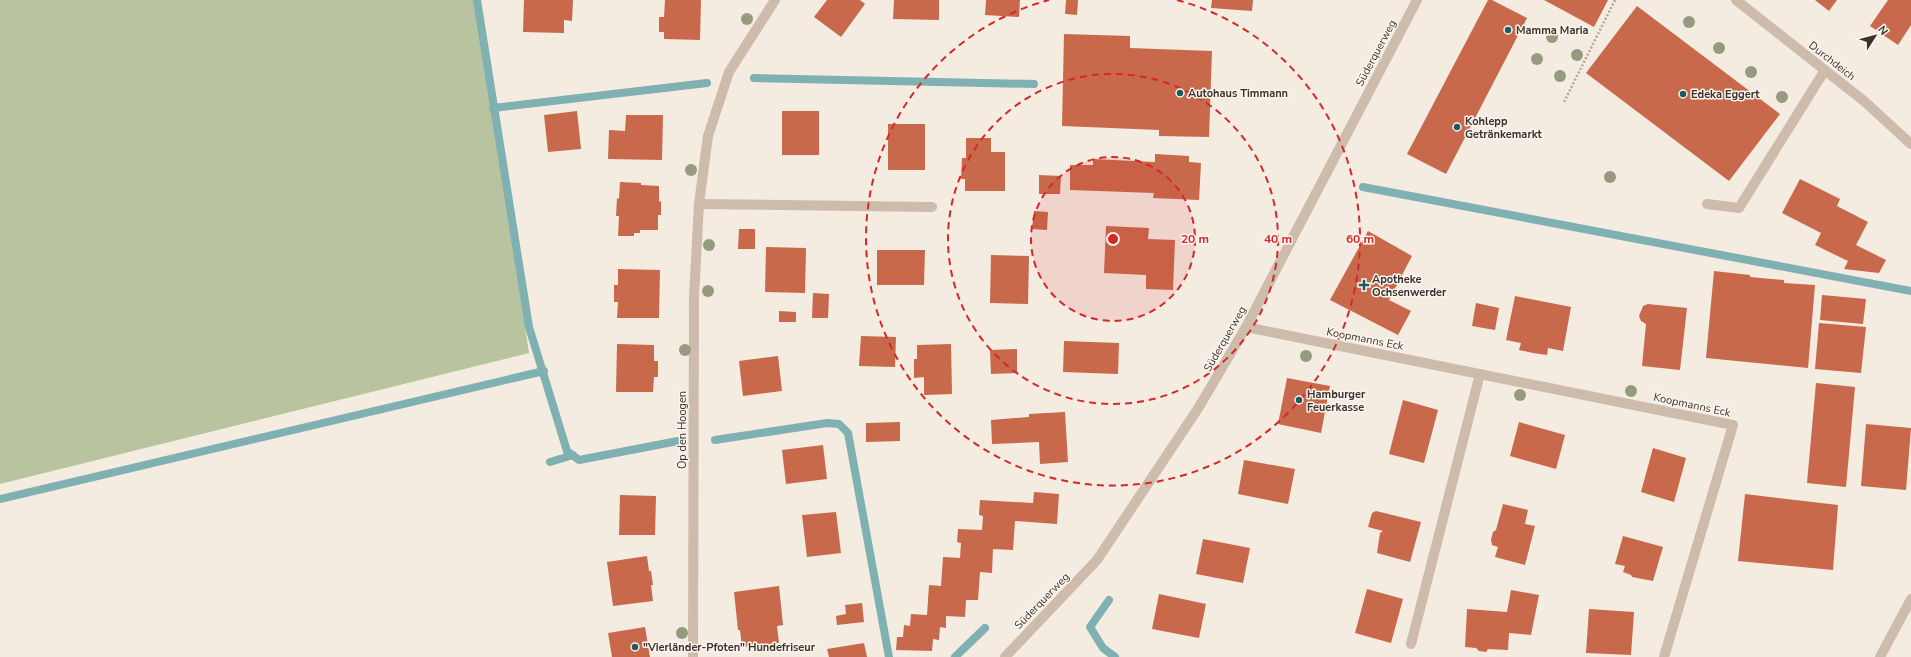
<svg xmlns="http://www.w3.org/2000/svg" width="1911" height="657" font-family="'Nunito Sans',sans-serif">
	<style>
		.green { fill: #b8c4a0 }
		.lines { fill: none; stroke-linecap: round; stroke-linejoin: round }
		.stream { stroke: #7fb0b2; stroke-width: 8 }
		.building { fill: #c8694b }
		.path { stroke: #b9a596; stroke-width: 2.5; stroke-dasharray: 2 2; stroke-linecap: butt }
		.minor { stroke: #cdbbac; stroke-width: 10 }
		.tree { fill: #969b7f }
		.ring { fill: none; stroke: #d62828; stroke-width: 2; stroke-dasharray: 7 5 }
		.poi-dot { fill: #1f5a5e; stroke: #fbf5ee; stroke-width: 1.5 }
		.labels { text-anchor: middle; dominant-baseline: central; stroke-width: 3; stroke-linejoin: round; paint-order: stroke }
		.poi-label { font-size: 11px; font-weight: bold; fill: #3b302b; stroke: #fbf5ee; text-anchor: start }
		.street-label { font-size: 11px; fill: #3b302b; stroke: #fbf5ee }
		.centre { fill: #d62828; stroke: #fbf5ee; stroke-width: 2 }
		.ring-label { font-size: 12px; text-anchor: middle; font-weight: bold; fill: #d62828; stroke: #fbf5ee; stroke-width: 3; stroke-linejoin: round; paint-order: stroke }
	</style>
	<rect width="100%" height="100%" fill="#f4ebe1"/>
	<polygon class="green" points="0,0 477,0 529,353 0,484"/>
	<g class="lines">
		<g class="stream">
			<polyline points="477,0 529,327 567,451 579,460 678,441"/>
			<polyline points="754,78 1034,84"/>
			<polyline points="493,108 707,83"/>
			<polyline points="1363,187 1911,291"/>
			<polyline points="715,440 827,423 839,424 848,433 889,657"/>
			<polyline points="550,462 573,455"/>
			<polyline points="0,499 544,371"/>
			<polyline points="1109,600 1090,627 1103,648 1115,657"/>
			<polyline points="955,657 985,628"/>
		</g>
	</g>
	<g class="building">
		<polygon points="524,0 573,0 572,21 564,20 564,33 523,32"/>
		<polygon points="665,0 701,0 700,40 664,39 664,32 659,32 659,17 664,17"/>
		<polygon points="827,0 860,0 865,4 841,37 814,17"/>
		<polygon points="894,0 939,0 939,20 893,19"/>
		<polygon points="986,0 1020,0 1019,17 985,15"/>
		<polygon points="1066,0 1078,0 1077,15 1065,14"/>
		<polygon points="1212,0 1253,0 1252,11 1211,8"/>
		<polygon points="1488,0 1492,0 1527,18 1446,174 1407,154"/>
		<polygon points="1544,0 1608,0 1594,27"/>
		<polygon points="1815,0 1837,0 1829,11"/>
		<polygon points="1888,0 1911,0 1911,25 1898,45 1870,26"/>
		<polygon points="1637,6 1780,114 1729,181 1586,73"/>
		<polygon points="1064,34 1130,36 1130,48 1212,51 1209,137 1159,136 1159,130 1062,126"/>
		<polygon points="577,111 581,149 548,152 544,115"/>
		<rect x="782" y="111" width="37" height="44"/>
		<polygon points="626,115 663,115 662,160 608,159 609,130 625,131"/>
		<rect x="888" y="124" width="37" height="46"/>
		<polygon points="966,138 991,138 991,152 1005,152 1005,191 965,191 965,179 961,179 962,158 966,158"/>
		<polygon points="1155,154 1189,156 1189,162 1201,163 1199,200 1153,198 1154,193 1070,190 1070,165 1093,165 1093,159 1155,162"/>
		<polygon points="1039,175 1061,176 1060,194 1039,194"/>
		<polygon points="1800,179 1840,199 1837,206 1868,222 1856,245 1886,260 1879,273 1844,269 1848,261 1815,245 1821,233 1782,213"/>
		<polygon points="620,182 641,183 641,185 659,186 659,202 661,201 661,215 658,215 658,230 640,230 640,233 634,233 634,236 618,236 619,216 616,216 617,198 619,199"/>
		<polygon points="1034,211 1048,212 1047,230 1032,229"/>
		<polygon points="1106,226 1149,228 1148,239 1175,240 1173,290 1146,289 1146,275 1104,273"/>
		<polygon points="739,229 755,229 755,249 738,249"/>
		<polygon points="1368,231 1412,256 1389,300 1411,311 1398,335 1330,300"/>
		<polygon points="766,247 806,248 805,293 765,292"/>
		<polygon points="877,250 925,250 924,285 877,285"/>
		<polygon points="991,255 1029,256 1028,304 990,303"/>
		<polygon points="618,269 660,270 659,318 617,318 618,302 614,302 614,285 618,285"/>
		<polygon points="1714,271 1750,275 1750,277 1784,280 1784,283 1815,285 1808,368 1706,358"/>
		<polygon points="813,293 829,294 828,318 812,318"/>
		<polygon points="1822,295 1866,299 1863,324 1820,320"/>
		<polygon points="1515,296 1571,307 1563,351 1548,348 1547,355 1533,353 1519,350 1521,343 1506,340"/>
		<polygon points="1476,303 1499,308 1495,330 1472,326"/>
		<polygon points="1648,304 1687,308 1680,370 1642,366 1646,324 1641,321 1639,316 1643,306"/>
		<polygon points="779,311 796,312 796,322 779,322"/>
		<polygon points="1819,323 1866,327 1861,373 1815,369"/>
		<polygon points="861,336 896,337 895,367 859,366"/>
		<polygon points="1064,341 1119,343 1118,374 1063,372"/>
		<polygon points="617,344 654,345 654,361 658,361 658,377 654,377 653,392 616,392"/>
		<polygon points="951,344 952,394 924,395 924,377 914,378 914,359 917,359 917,345"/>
		<polygon points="1017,349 1017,373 991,374 990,350"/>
		<polygon points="778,356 782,391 743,396 739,361"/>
		<polygon points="1287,378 1330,386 1321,433 1278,424"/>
		<polygon points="1816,383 1855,387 1846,487 1807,483"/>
		<polygon points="1403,400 1438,410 1424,463 1389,454"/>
		<polygon points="1065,412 1068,462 1040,464 1039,442 992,444 991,420 1029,417 1029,414"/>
		<polygon points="900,422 900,441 866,442 866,423"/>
		<polygon points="1519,422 1565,435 1556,469 1510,456"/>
		<polygon points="1866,424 1911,428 1906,490 1861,486"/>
		<polygon points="823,445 827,479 786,484 782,450"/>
		<polygon points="1653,448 1686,458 1674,502 1641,492"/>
		<polygon points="1244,460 1295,469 1288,504 1238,494"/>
		<polygon points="1034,492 1059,494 1057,524 1015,521 1013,550 993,549 992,573 980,572 978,600 966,600 965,617 946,616 946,628 940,627 939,640 933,639 932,651 896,650 897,637 903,637 904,625 910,626 911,614 927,615 929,585 941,586 943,557 960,558 961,543 957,542 958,529 982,530 983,516 979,515 980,500 1033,503"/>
		<polygon points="1745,494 1838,505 1833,570 1738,561"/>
		<polygon points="620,495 656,496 655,535 619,535"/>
		<polygon points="1503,504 1528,510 1525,524 1535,526 1525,565 1495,557 1498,547 1492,545 1491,540 1493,532 1496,530"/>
		<polygon points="1376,511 1421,522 1410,562 1377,553 1380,533 1383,531 1368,527 1372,513"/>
		<polygon points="836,512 841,553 807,557 802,515"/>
		<polygon points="1623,536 1663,547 1653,581 1632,577 1631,575 1623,572 1625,566 1615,564"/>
		<polygon points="1203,539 1250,548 1243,583 1196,574"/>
		<polygon points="647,556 649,571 651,571 653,585 651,585 653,601 613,606 607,562"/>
		<polygon points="779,586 783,625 777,626 779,643 742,647 740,630 738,630 734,592"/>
		<polygon points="1367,589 1403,599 1391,643 1355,633"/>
		<polygon points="1511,590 1539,595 1531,635 1509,633 1508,650 1488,649 1486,652 1479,651 1476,648 1465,647 1467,609 1507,612"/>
		<polygon points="1159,594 1206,604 1199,638 1152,629"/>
		<polygon points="862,603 864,622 837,625 836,616 846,614 845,605"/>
		<polygon points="1589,609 1634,612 1631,655 1586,653"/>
		<polygon points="645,627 650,657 612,657 608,633"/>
		<polygon points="864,643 867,657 829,657 827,649"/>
	</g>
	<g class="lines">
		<polyline class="path" points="1564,102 1615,0"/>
		<g class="minor">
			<polyline points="1736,0 1864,101 1911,144"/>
			<polyline points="699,204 932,207"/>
			<polyline points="1707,204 1739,208 1825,70"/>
			<polyline points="1246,327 1733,425 1664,657"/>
			<polyline points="1411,644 1480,374"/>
			<polyline points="693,657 694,297 699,204 708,136 729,72 775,0"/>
			<polyline points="1005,657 1097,560 1199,407 1246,327 1417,0"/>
			<polyline points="1880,657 1911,599"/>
		</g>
	</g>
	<g class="tree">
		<circle cx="747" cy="19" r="6"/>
		<circle cx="1689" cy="22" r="6"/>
		<circle cx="1552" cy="37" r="6"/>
		<circle cx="1719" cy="48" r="6"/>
		<circle cx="1577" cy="55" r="6"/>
		<circle cx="1537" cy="59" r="6"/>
		<circle cx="1751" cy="72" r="6"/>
		<circle cx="1560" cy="76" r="6"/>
		<circle cx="1782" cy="97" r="6"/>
		<circle cx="691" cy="170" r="6"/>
		<circle cx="1610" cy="177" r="6"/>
		<circle cx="709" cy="245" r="6"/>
		<circle cx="708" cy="291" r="6"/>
		<circle cx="685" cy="350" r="6"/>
		<circle cx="1306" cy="356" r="6"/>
		<circle cx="1631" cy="391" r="6"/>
		<circle cx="1520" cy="395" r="6"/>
		<circle cx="682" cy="633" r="6"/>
	</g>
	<circle cx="1113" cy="239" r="82" fill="#d62828" fill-opacity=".12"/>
	<g class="ring">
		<circle cx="1113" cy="239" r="82"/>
		<circle cx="1113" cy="239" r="165"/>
		<path d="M1177 0A247 247 0 1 1 1049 0"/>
	</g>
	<g class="poi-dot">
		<circle cx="1508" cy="30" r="4"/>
		<circle cx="1180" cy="93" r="4"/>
		<circle cx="1683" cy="94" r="4"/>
		<circle cx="1457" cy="127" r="4"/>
		<path d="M1362 279h4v4h4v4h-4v4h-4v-4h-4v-4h4z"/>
		<circle cx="1299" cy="400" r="4"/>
		<circle cx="635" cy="647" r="4"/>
	</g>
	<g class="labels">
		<g class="poi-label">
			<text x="1516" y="30">Mamma Maria</text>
			<text x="1188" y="93">Autohaus Timmann</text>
			<text x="1691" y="94">Edeka Eggert</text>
			<text x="1465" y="121">Kohlepp<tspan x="1465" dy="13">Getränkemarkt</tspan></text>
			<text x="1372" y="279">Apotheke<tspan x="1372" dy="13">Ochsenwerder</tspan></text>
			<text x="1307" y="394">Hamburger<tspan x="1307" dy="13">Feuerkasse</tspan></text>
			<text x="643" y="647">"Vierländer-Pfoten" Hundefriseur</text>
		</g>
		<g class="street-label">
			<text transform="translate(1376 53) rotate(-62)">Süderquerweg</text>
			<text transform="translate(1832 61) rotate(38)">Durchdeich</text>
			<text transform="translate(1225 339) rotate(-60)">Süderquerweg</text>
			<text transform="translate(1365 339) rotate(11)">Koopmanns Eck</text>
			<text transform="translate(1692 405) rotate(12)">Koopmanns Eck</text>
			<text transform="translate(682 430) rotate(-90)">Op den Hoogen</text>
			<text transform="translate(1042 601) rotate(-46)">Süderquerweg</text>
		</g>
	</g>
	<circle cx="1113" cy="239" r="6" class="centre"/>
	<g class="ring-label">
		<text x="1195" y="243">20 m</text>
		<text x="1278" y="243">40 m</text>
		<text x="1360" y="243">60 m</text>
	</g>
	<g transform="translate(1875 36) rotate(54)" stroke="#fbf5ee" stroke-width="3" paint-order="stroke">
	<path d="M0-3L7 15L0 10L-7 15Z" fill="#3b302b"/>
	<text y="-6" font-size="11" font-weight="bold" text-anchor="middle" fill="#3b302b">N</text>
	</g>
</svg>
